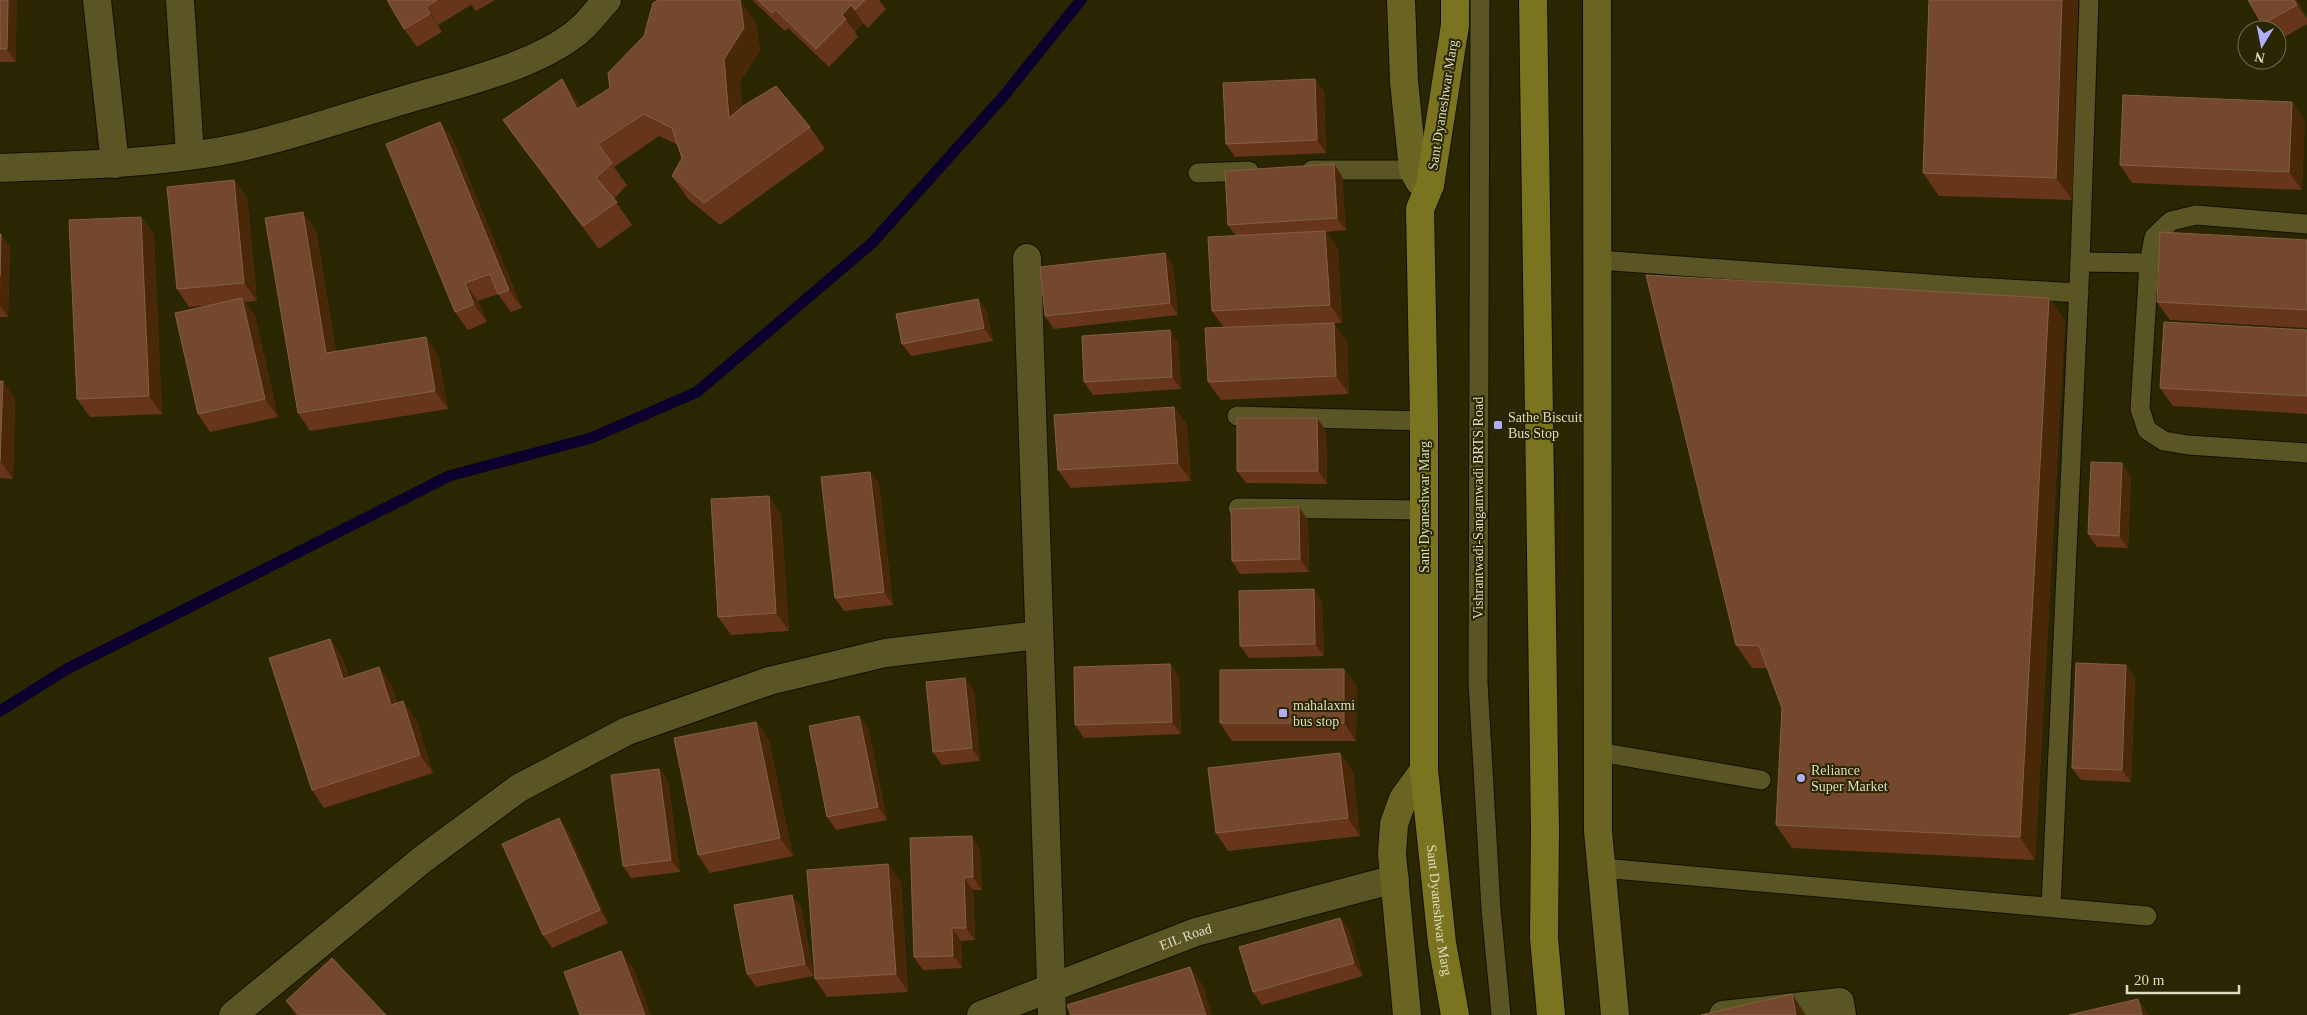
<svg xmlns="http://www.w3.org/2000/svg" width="2307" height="1015" font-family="'Times New Roman',serif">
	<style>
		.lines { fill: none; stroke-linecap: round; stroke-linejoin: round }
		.stream { stroke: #0b002d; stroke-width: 11 }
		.lane-casing { stroke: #110f00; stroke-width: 21 }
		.street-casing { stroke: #110f00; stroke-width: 30 }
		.secondary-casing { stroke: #110f00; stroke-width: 30 }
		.primary-casing { stroke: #110f00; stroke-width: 30 }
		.lane { stroke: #595524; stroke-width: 19 }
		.street { stroke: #595524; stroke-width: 28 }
		.secondary { stroke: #6a6422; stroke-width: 28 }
		.primary { stroke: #7a7420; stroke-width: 28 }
		.wall { fill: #67361a }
		.shaded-wall { fill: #492808 }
		.building { fill: #74482c; stroke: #845f44 }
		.poi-dot { fill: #b0aefa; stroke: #292601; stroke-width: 2 }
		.labels { text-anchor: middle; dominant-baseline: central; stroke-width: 4; stroke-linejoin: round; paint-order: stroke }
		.street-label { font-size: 14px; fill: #deddc3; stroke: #292601 }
		.poi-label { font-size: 14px; fill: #deddc3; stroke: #292601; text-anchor: start }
	</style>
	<rect width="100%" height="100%" fill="#292601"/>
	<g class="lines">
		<polyline class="stream" points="0,711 67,669 449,476 591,438 697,392 872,243 1002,98 1081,0"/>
		<g class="lane-casing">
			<g id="lane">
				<polyline points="1480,0 1478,682 1491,909 1501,1015"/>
				<polyline points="1312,170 1413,170"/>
				<polyline points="1198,173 1249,171"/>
				<polyline points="2307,224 2196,215 2171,221 2154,237 2149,263 2140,409 2147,430 2164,441 2188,445 2307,453"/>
				<polyline points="1598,260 1957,286 2079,293"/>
				<polyline points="2080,262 2149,263"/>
				<polyline points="1237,416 1424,421"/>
				<polyline points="1238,508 1424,510"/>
				<polyline points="1599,752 1761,780"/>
				<polyline points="1602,868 2147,916"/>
				<polyline points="2051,907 2080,262 2089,0"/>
			</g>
		</g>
		<g class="street-casing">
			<g id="street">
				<polyline points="97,0 115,164"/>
				<polyline points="180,0 190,154"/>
				<path d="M 0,168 C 74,165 149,164 222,151 C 282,140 345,117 404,100 C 457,84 544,65 584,26 C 592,18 599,8 607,0"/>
				<polyline points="1027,258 1052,1015"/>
				<polyline points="233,1015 423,859 519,788 627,731 769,681 885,653 1039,635"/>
				<path id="s1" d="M 981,1015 L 1196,932 L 1395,879"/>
				<polyline points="1723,1015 1840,1002 1842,1015"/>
			</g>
		</g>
		<g class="secondary-casing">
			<g id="secondary">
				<polyline points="1401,0 1404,81 1413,170 1419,181 1430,185"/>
				<polyline points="1597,0 1598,831 1615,1015"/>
				<polyline points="1407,1015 1392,854 1394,824 1403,799 1424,770"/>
			</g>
		</g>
		<g class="primary-casing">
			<g id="primary">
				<path id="s2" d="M 1455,0 L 1455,25 L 1430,185 L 1420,209 L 1424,421 L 1424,770 L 1442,943 L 1455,1015"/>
				<polyline points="1533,0 1545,830 1544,938 1551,1015"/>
			</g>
		</g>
		<use href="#lane" class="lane"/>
		<use href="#street" class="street"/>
		<use href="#secondary" class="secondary"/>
		<use href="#primary" class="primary"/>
	</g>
	<g class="wall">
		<polygon points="0,0 16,62 0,62"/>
		<polygon points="387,0 495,0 476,11 471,5 438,25 442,32 417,47 404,29"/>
		<polygon points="752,0 879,0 886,9 868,28 863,23 855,32 858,37 829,67 788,28 785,31"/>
		<polygon points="1929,0 2078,0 2072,200 1939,196 1923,173"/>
		<polygon points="2297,0 2307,18 2307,24 2277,41 2277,30 2266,30 2262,24"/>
		<polygon points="756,22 760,50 740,82 742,107 810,127 825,149 720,225 688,199 672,176 682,158 678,145 659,136 614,167 627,185 614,199 632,225 599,249 519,143 503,120 562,79 577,101 580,107"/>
		<polygon points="1315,79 1324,92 1326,153 1235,157 1226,144"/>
		<polygon points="2292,102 2305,120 2302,190 2132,183 2120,165"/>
		<polygon points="440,122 453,140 522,308 511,312 498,294 478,301 487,322 468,330 455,312"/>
		<polygon points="1334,164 1342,176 1346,230 1326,232 1338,249 1342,323 1333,323 1347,341 1349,394 1221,400 1208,382 1224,328 1212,311 1236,236 1228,225"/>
		<polygon points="234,180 247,198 257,301 245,302 255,316 278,417 210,432 198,414 210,305 189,307 177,289"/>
		<polygon points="141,217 154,235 162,414 90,417 77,399"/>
		<polygon points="316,230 336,352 438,355 448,409 310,431 298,413"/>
		<polygon points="0,234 10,247 8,317 0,317"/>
		<polygon points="2307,240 2307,328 2170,320 2157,302"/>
		<polygon points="1165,253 1173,266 1178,315 1054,329 1045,316"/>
		<polygon points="2049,298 2065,321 2035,860 1792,848 1776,825 1782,708 1767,668 1752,668 1736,645"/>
		<polygon points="978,299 987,312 993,341 911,356 902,344"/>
		<polygon points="2307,330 2307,414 2173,406 2160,388"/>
		<polygon points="1178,343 1181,389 1093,395 1084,382"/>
		<polygon points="0,381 15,399 13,479 0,478"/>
		<polygon points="1174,407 1187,425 1191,481 1071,488 1058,470"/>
		<polygon points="1317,418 1326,431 1327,484 1246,483 1237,471"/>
		<polygon points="870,472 879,484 893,605 844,611 835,598"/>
		<polygon points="2131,476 2128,548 2097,547 2088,534"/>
		<polygon points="781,514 789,631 731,635 718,617"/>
		<polygon points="1308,520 1309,572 1240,574 1232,561"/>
		<polygon points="1314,589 1322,602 1324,656 1249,658 1240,646"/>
		<polygon points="330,639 342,657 349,677 392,685 397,703 416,719 433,773 324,808 312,790"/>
		<polygon points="1170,664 1179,677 1181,734 1084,738 1075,725"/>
		<polygon points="1344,669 1357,687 1356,741 1232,741 1220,723"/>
		<polygon points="2135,677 2131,782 2081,780 2072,768"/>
		<polygon points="965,678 974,691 980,761 942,765 933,752"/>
		<polygon points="859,716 868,728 887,820 836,830 827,817"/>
		<polygon points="756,722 769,740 793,856 710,873 698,855"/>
		<polygon points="659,769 668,781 680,872 631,878 623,866"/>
		<polygon points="1353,771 1360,836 1228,851 1216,833"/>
		<polygon points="568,831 608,923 552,948 543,935"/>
		<polygon points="980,849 982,890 973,890 975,940 961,941 962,968 923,970 914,957"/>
		<polygon points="888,864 901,882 908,992 827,997 815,979"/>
		<polygon points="792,895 801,907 814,976 756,987 747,974"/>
		<polygon points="1340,918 1349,930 1363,976 1262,1005 1253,992"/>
		<polygon points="286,1001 386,1015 296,1015"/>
	</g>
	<g class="shaded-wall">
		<polygon points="8,0 17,0 16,62 7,49"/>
		<polygon points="740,0 756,22 760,50 740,82 745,140 729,118 724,59"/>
		<polygon points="2062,0 2078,0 2072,200 2056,178"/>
		<polygon points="2294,0 2297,0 2307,19 2297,5"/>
		<polygon points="851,5 863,23 855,32 842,15"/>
		<polygon points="426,7 438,25 442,32 430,14"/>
		<polygon points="562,79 577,101 593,132 577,109"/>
		<polygon points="1315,79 1324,92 1326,153 1317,140"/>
		<polygon points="2292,102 2305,120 2302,190 2289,172"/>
		<polygon points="440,122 453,140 522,308 509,290"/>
		<polygon points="1334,164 1342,176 1346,230 1337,218"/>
		<polygon points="234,180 247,198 257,301 244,283"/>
		<polygon points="303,212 316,230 339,371 326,353"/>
		<polygon points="141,217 154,235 162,414 149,396"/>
		<polygon points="1325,231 1338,249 1342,323 1330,305"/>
		<polygon points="1,234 10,247 8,317 0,306"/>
		<polygon points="1165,253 1173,266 1178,315 1170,303"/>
		<polygon points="465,283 478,301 487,322 474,304"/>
		<polygon points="242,298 255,316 278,417 265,399"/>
		<polygon points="2049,298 2065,321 2035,860 2020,837"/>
		<polygon points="978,299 987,312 993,341 984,328"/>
		<polygon points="1334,323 1347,341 1349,394 1336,376"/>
		<polygon points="1170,330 1178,343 1181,389 1172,377"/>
		<polygon points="426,337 438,355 448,409 435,391"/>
		<polygon points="3,381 15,399 13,479 0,461"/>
		<polygon points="1174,407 1187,425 1191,481 1178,463"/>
		<polygon points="1317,418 1326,431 1327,484 1318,471"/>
		<polygon points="2122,463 2131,476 2128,548 2119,536"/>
		<polygon points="870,472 879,484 893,605 884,592"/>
		<polygon points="769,496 781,514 789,631 776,613"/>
		<polygon points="1299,507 1308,520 1309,572 1300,559"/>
		<polygon points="1314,589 1322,602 1324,656 1315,644"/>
		<polygon points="330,639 342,657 355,697 343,679"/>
		<polygon points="1170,664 1179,677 1181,734 1172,722"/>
		<polygon points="2126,665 2135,677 2131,782 2122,770"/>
		<polygon points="379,667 392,685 404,723 391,705"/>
		<polygon points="1344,669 1357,687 1356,741 1344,723"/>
		<polygon points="965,678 974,691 980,761 972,748"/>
		<polygon points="403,701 416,719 433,773 420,755"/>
		<polygon points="859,716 868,728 887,820 878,807"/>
		<polygon points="756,722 769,740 793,856 780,838"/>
		<polygon points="1340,753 1353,771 1360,836 1348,818"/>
		<polygon points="659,769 668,781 680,872 671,860"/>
		<polygon points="559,818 568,831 608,923 600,910"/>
		<polygon points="972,836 980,849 982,890 973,877"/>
		<polygon points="888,864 901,882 908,992 896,974"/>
		<polygon points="964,877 973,890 975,940 966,928"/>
		<polygon points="792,895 801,907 814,976 805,964"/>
		<polygon points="1340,918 1349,930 1363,976 1354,963"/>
		<polygon points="952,928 961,941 962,968 953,956"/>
		<polygon points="621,951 634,969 651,1015 645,1015"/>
		<polygon points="1190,967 1203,985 1212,1015 1206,1015"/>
		<polygon points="1792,994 1806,1015 1796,1015"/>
		<polygon points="2138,999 2149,1015 2142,1015"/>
	</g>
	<g class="building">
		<polygon points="0,0 8,0 7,49 0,49"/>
		<polygon points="387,0 437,0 426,7 430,14 404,29"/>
		<polygon points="658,0 740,0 744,28 724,59 729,118 743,106 776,86 810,127 704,203 672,176 682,158 672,128 644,114 598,144 612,163 596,178 617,202 583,226 503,120 562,79 577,109 610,88 608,73 644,36 653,3"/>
		<polygon points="758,0 865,0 855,10 851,5 842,15 846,19 816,49 776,10 772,13"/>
		<polygon points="1929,0 2062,0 2056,178 1923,173"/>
		<polygon points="2248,0 2294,0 2297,5 2262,24"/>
		<polygon points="1315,79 1317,140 1226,144 1223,83"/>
		<polygon points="2123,95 2292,102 2289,172 2120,165"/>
		<polygon points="440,122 509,290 498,294 490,274 465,283 474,304 455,312 386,144"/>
		<polygon points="1334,164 1337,218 1228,225 1225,171"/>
		<polygon points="234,180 244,283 177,289 167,187"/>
		<polygon points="303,212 326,353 426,337 435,391 298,413 265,218"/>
		<polygon points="141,217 149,396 77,399 69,220"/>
		<polygon points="1325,231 1330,305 1212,311 1208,237"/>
		<polygon points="2160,232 2307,240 2307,310 2157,302"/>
		<polygon points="0,234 1,234 0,276"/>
		<polygon points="1165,253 1170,303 1045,316 1040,267"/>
		<polygon points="1646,275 2049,298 2020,837 1776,825 1782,708 1759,646 1736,645"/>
		<polygon points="242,298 265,399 198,414 175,313"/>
		<polygon points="978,299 984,328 902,344 896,314"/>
		<polygon points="2164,322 2307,330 2307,396 2160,388"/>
		<polygon points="1334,323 1336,376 1208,382 1205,328"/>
		<polygon points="1170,330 1172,377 1084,382 1082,336"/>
		<polygon points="0,381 3,381 0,461"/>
		<polygon points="1174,407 1178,463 1058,470 1054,415"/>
		<polygon points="1237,418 1317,418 1318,471 1237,471"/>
		<polygon points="2091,462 2122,463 2119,536 2088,534"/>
		<polygon points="870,472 884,592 835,598 821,477"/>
		<polygon points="769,496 776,613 718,617 711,499"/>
		<polygon points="1299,507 1300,559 1232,561 1231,509"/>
		<polygon points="1314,589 1315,644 1240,646 1239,591"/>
		<polygon points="330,639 343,679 379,667 391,705 403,701 420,755 312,790 269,658"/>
		<polygon points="2076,663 2126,665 2122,770 2072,768"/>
		<polygon points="1170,664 1172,722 1075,725 1074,667"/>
		<polygon points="1344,669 1344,723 1220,723 1220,670"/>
		<polygon points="965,678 972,748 933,752 926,682"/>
		<polygon points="859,716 878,807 827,817 809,726"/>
		<polygon points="756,722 780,838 698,855 674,738"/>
		<polygon points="1340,753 1348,818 1216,833 1208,768"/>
		<polygon points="659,769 671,860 623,866 611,775"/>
		<polygon points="559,818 600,910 543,935 502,844"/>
		<polygon points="972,836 973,877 964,877 966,928 952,928 953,956 914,957 910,838"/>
		<polygon points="888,864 896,974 815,979 807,870"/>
		<polygon points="792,895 805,964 747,974 734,905"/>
		<polygon points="1340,918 1354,963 1253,992 1239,947"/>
		<polygon points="621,951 645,1015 580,1015 564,972"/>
		<polygon points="332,958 386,1015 300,1015 286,1001"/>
		<polygon points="1190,967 1206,1015 1071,1015 1067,1005"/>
		<polygon points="1792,994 1796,1015 1701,1015"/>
		<polygon points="2138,999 2142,1015 2069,1015"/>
	</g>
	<g class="poi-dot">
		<rect x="1493" y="420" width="10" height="10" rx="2.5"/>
		<rect x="1278" y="708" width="10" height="10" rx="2.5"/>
		<circle cx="1801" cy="778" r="5"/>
	</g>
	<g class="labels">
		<g class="street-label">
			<text transform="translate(1443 105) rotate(-81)">Sant Dyaneshwar Marg</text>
			<text transform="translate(1424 507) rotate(-90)">Sant Dyaneshwar Marg</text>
			<text transform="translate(1478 508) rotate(-90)">Vishrantwadi-Sangamwadi BRTS Road</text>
			<text stroke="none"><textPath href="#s2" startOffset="915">Sant Dyaneshwar Marg</textPath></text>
			<text stroke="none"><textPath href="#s1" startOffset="219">EIL Road</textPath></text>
		</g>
		<g class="poi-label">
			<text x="1508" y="417">Sathe Biscuit<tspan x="1508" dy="16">Bus Stop</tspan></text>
			<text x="1293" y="705">mahalaxmi<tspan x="1293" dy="16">bus stop</tspan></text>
			<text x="1811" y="770">Reliance<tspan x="1811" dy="16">Super Market</tspan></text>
		</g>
	</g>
	<g transform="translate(2262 45) rotate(190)"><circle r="24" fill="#292601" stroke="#716f4f"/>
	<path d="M0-4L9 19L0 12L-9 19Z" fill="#b0aefa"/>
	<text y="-8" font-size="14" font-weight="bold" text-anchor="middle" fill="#deddc3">N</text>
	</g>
	<path d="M2127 985v8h112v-8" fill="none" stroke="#deddc3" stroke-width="2.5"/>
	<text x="2134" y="985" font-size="15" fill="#deddc3" stroke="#292601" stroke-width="4" paint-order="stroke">20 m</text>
</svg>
